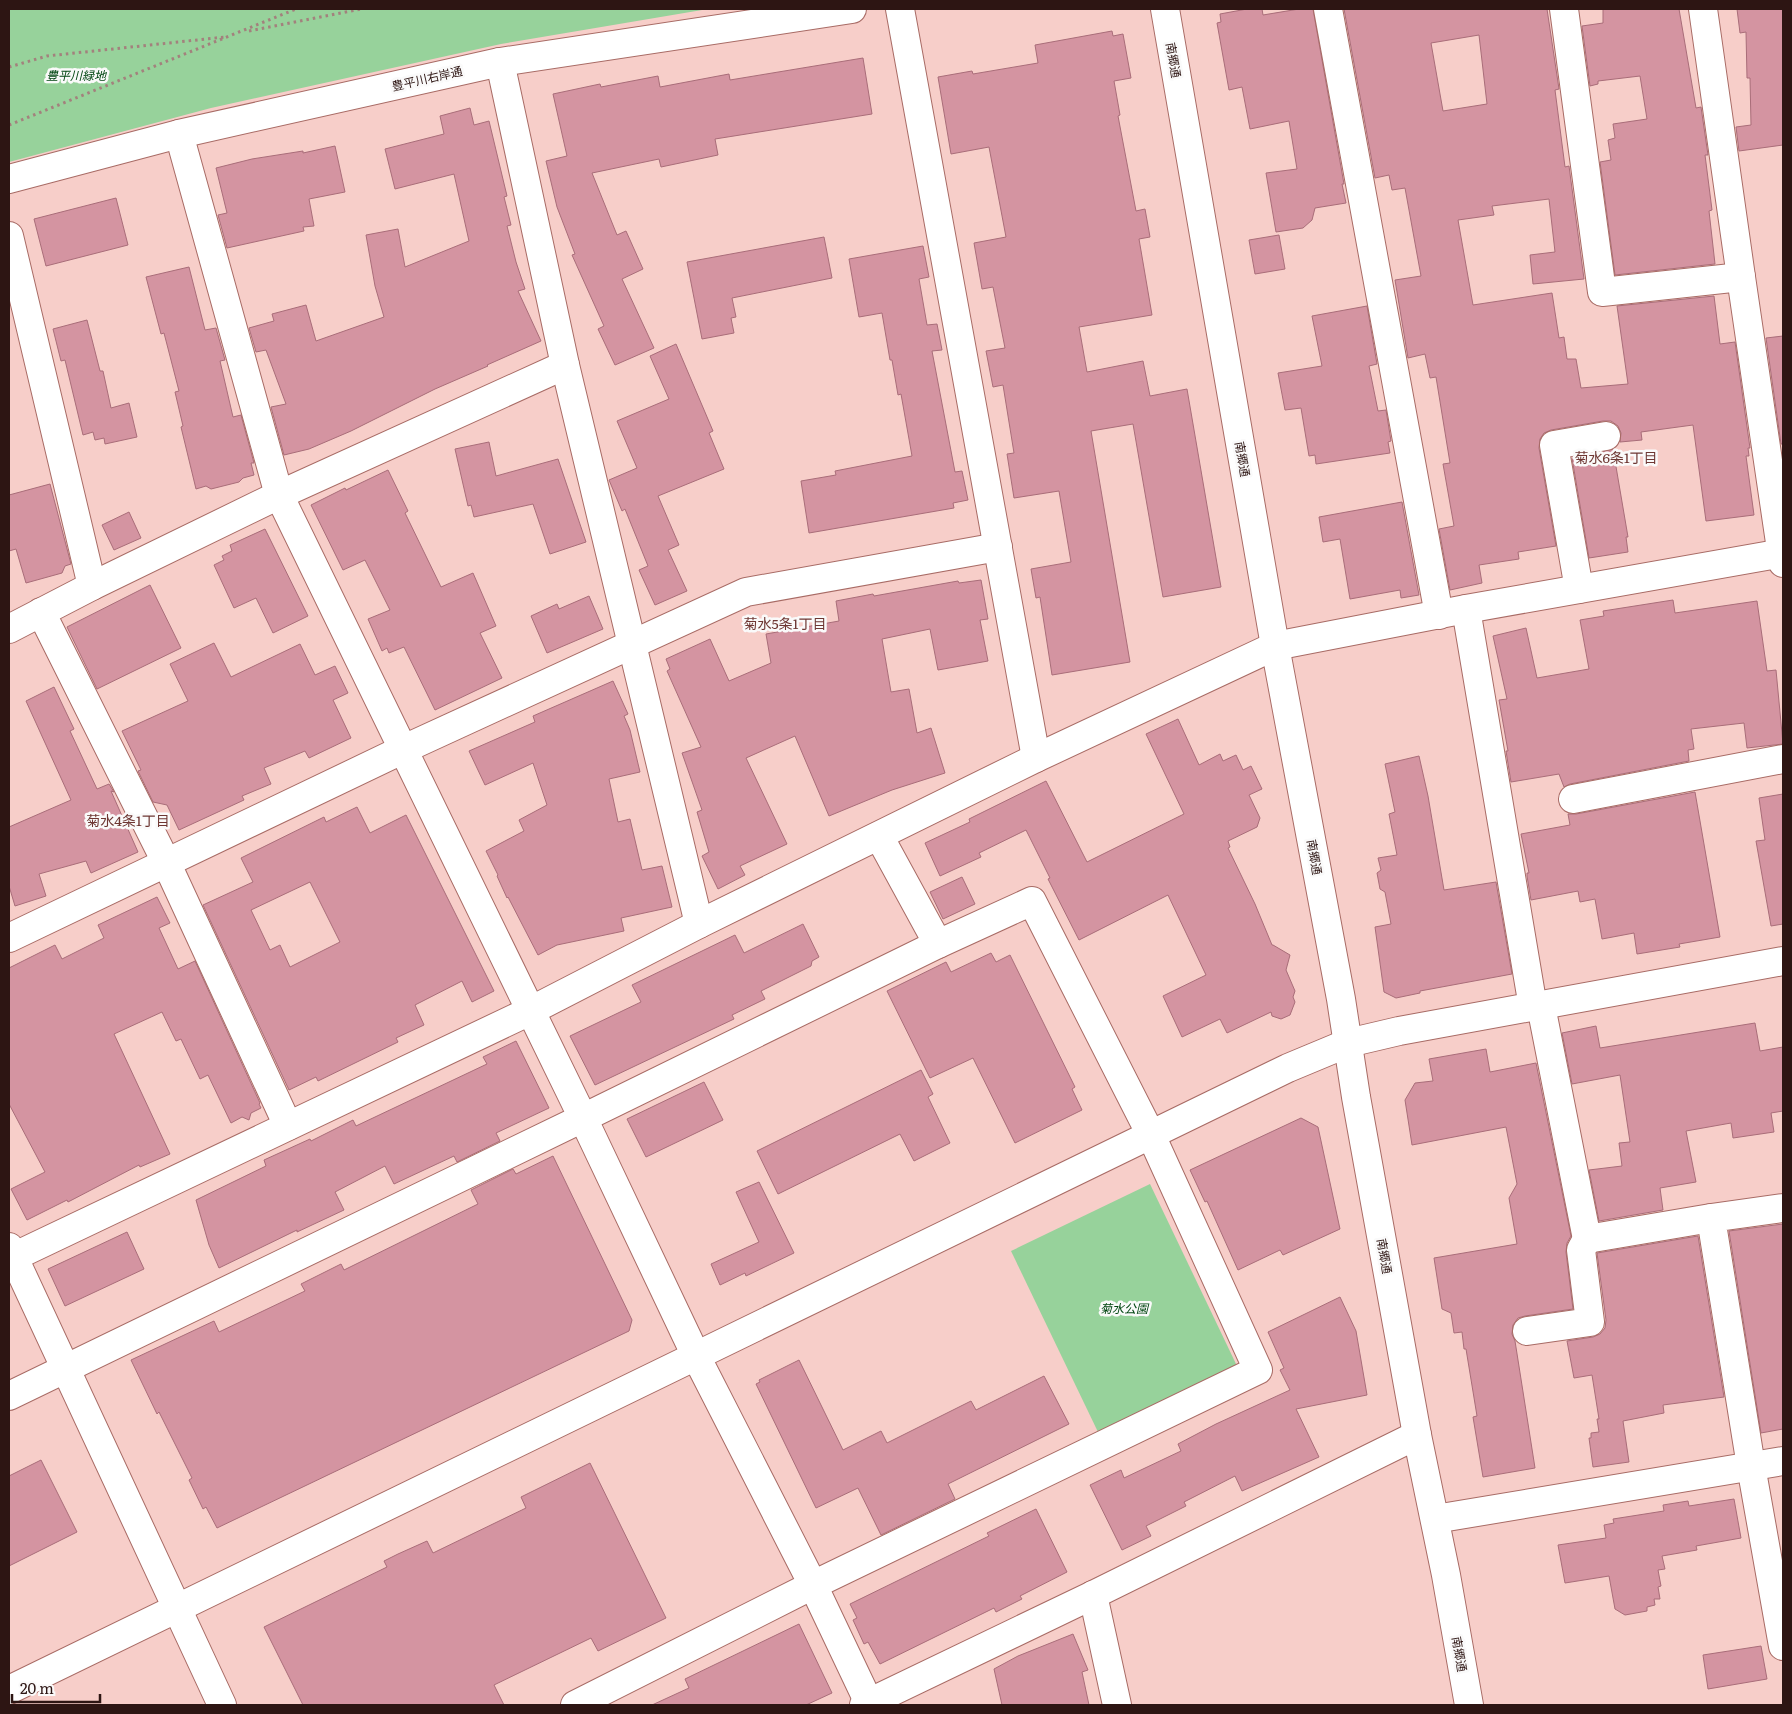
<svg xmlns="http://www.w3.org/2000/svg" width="1792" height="1714" font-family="Literata,'Noto Sans JP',serif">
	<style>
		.green { fill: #97d29b }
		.building { fill: #d494a1; stroke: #a96d79; fill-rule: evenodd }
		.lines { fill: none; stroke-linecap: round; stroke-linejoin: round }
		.minor-casing { stroke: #a86b65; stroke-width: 30 }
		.path { stroke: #a3817d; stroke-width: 3; stroke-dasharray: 2.5 4; stroke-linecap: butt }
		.minor { stroke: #fff; stroke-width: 28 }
		.labels { text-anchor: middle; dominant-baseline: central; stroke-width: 5; stroke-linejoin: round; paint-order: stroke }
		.street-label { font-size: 12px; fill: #2d1513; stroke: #fafafa }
		.park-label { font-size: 12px; font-style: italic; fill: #004611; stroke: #fafafa }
		.neighbourhood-label { font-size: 14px; fill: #6e3733; stroke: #fafafa }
	</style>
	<rect width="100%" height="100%" fill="#f7cec9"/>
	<g class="green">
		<polygon points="9,9 708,9 501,44 211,108 9,162"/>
		<polygon points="1150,1184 1237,1366 1098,1432 1011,1251"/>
	</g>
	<g class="building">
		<polygon points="1247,9 1262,9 1263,15 1299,9 1313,9 1344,184 1342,184 1346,203 1315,208 1312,220 1303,228 1276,232 1266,173 1297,169 1289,121 1250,129 1242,87 1229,90 1217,23 1221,22 1220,14"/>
		<path d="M 1344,9 L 1547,9 L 1559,89 L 1555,90 L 1565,167 L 1569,166 L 1584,279 L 1533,284 L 1530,255 L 1555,252 L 1549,199 L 1492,206 L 1494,215 L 1458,220 L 1473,305 L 1552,293 L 1559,338 L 1564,337 L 1567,359 L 1576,359 L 1581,388 L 1628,384 L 1617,306 L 1714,296 L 1720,344 L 1735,342 L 1750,448 L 1748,448 L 1749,456 L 1746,456 L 1754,515 L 1706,521 L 1693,425 L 1641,432 L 1642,440 L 1620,442 L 1621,433 L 1618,426 L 1611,421 L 1603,421 L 1551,430 L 1544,433 L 1540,439 L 1539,448 L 1556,546 L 1518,552 L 1519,559 L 1479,565 L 1482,583 L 1450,590 L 1439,529 L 1454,526 L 1443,464 L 1450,463 L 1436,377 L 1430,378 L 1425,354 L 1408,358 L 1395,280 L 1421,276 L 1405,188 L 1392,190 L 1389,175 L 1375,178 ZM 1479,35 L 1487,104 L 1443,111 L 1431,43 Z"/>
		<polygon points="1603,9 1679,9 1696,108 1701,107 1708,155 1705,155 1712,210 1709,211 1715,264 1615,275 1600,162 1611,160 1608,140 1615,138 1613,124 1647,119 1640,76 1598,81 1598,84 1590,86 1582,26 1603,23"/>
		<polygon points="1737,9 1783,9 1783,145 1739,151 1736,127 1751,125 1750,78 1747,78 1746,32 1740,33"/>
		<polygon points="1112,31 1113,36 1123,34 1131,78 1114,81 1120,115 1118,116 1136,211 1145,209 1150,237 1139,239 1152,315 1079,327 1087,372 1143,361 1150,396 1187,389 1221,587 1163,597 1133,424 1091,431 1130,662 1052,675 1040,597 1036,598 1031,569 1071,562 1059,491 1014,498 1007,454 1014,453 1003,385 993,387 986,351 1005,348 993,287 982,289 974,243 1006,237 989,147 951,154 938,77 972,71 973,74 1038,63 1035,45"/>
		<polygon points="863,58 872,114 715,139 718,155 661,167 659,159 592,173 617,235 626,231 643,269 622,279 654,348 615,365 598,329 604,326 572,255 575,254 557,207 546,161 567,156 553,94 600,84 601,87 658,76 660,87 729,74 730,80"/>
		<polygon points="470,108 474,125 489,121 507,196 504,197 511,225 507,226 516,262 525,289 518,291 541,341 487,365 488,366 435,389 351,431 309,449 284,455 271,407 286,404 266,350 256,352 249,328 274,321 272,314 306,305 316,341 384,317 375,286 366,235 398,229 405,267 469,241 454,174 395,189 385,149 444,134 440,116"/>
		<polygon points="335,146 345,192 309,199 314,226 303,227 304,231 227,248 218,215 227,213 216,168 252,159 303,151 303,153"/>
		<polygon points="116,198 128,245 46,266 34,219"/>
		<polygon points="1279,235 1285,269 1255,274 1249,240"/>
		<polygon points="824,237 832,278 732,298 736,317 731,318 734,333 702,339 687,262"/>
		<polygon points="923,246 929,277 919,279 927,325 937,324 942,350 932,351 955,472 962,471 968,500 953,503 954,508 809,533 801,481 836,475 835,471 912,456 901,394 898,395 892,360 890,360 882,313 859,317 849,259"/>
		<polygon points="189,267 205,330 216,328 225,360 220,361 233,417 241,415 254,463 251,463 254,475 243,478 239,482 211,489 206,486 196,489 181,427 183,426 175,392 179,391 164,333 161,334 146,277"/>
		<polygon points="1367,306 1377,364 1369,366 1378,411 1386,410 1391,441 1388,442 1390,453 1316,464 1315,455 1309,456 1301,408 1285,410 1278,373 1322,366 1312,316"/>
		<polygon points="87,320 100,371 103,371 111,408 129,403 137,437 105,444 104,438 95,440 93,432 83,435 65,360 61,361 53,329"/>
		<polygon points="1783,336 1783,444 1781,444 1766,338"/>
		<polygon points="676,344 713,431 709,433 724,469 658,496 679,545 668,550 687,591 655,605 639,570 648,566 625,509 622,511 609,480 637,468 617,421 669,399 650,356"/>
		<polygon points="489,442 496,476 558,459 586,542 550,554 533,504 474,517 471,505 468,506 455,449"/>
		<polygon points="1613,449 1628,537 1626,537 1628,552 1589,558 1572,458"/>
		<polygon points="388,470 408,511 405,513 441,587 473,573 496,626 480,633 502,678 435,710 404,647 389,653 387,648 382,651 368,619 390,610 365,560 343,570 311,505 345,488 346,490"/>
		<polygon points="50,484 71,564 65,566 62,573 26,583 16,549 9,551 9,495"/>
		<polygon points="1402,502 1419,595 1401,598 1400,590 1350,599 1340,539 1323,542 1319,517"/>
		<polygon points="129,512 141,538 114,550 102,525"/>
		<polygon points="265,529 308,616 273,633 256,598 234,608 214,565 224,560 222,556 232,551 230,545"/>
		<polygon points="981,580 988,619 980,620 988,661 938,670 930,629 882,639 891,692 909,689 917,733 931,728 945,773 892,790 829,816 795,736 746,758 787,844 740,866 745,875 718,889 702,856 709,852 697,812 702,810 682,753 701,747 667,671 670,669 666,659 710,639 729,681 771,663 766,634 839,621 836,601 873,594 874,596 958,581 959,583"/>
		<polygon points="150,585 181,648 97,689 67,627"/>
		<polygon points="589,596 603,629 547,653 531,616 557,604 559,609"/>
		<polygon points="1673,600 1675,613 1757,601 1767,671 1776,670 1783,744 1747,748 1744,723 1691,729 1694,749 1688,750 1689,761 1570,784 1564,787 1559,774 1511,782 1506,751 1508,751 1499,700 1507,699 1493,636 1526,628 1537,678 1589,669 1580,620 1604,616 1603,611"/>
		<polygon points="214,643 231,677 300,644 315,675 335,666 348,693 333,700 351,738 309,758 305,751 264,768 271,784 242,796 244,800 179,830 167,805 153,802 138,771 141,770 122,731 188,701 170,664"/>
		<polygon points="613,681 628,714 624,716 630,730 640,772 609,779 618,822 630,819 642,870 662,866 672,907 621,918 624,931 557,945 538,955 508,897 507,898 497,876 498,875 486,851 524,831 519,820 547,805 533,763 485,785 469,751 535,722 533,716"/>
		<polygon points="54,687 74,729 70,731 97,789 109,784 114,792 111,791 138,852 91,873 86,861 39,874 46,896 15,906 9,886 9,827 71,800 26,701"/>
		<polygon points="1178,719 1199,765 1220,754 1223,761 1236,755 1243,770 1251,766 1262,789 1249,795 1260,818 1257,827 1228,841 1230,847 1228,848 1255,904 1272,945 1273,945 1290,955 1286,970 1295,991 1293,997 1295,1002 1290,1015 1281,1019 1272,1016 1271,1012 1227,1033 1220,1019 1182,1037 1163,996 1206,975 1168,895 1079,940 1048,879 1050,878 1026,830 979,853 981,857 940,876 925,843 970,822 969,819 1046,781 1087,862 1184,814 1146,734"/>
		<polygon points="1419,756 1428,796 1444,890 1496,882 1512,974 1420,991 1420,993 1396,998 1384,992 1375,927 1391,924 1385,892 1380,889 1377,873 1381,870 1378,858 1397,855 1389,814 1395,812 1385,764"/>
		<polygon points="1695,792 1720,937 1679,944 1680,947 1637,954 1634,933 1602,939 1595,899 1580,902 1578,891 1531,900 1527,876 1527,873 1529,873 1521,834 1570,825 1568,814 1576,814"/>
		<polygon points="1783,794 1783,924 1771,926 1756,841 1765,840 1759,798"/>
		<path d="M 357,807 L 370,833 L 406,815 L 494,991 L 472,1002 L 462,981 L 415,1005 L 424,1025 L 396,1038 L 398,1042 L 318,1081 L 316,1077 L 289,1090 L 203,905 L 253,882 L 241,858 L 324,817 L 326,822 ZM 310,882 L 340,942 L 290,967 L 280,945 L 270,950 L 251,910 Z"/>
		<polygon points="962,877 975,904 943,919 930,892"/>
		<polygon points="157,897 170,923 159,928 178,969 195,961 260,1103 259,1104 261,1108 251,1113 249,1120 242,1117 231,1123 208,1075 200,1079 181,1039 176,1041 162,1012 114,1034 170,1154 140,1167 139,1165 68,1202 67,1200 27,1220 11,1189 45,1172 9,1104 9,968 55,945 62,959 104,938 98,925"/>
		<polygon points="803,924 819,957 812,961 811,966 761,991 765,999 732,1015 734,1019 595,1085 570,1036 641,1002 632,985 735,935 744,953"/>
		<polygon points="991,953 996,962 1010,955 1075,1087 1072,1089 1082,1110 1015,1143 973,1058 930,1078 887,991 946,962 951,972"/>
		<polygon points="1755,1023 1760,1051 1783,1047 1783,1111 1771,1113 1774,1132 1733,1138 1731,1123 1686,1131 1696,1182 1660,1188 1663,1210 1599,1221 1589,1170 1622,1166 1619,1143 1630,1142 1620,1075 1572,1084 1562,1033 1596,1026 1600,1048"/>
		<polygon points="516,1041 549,1108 496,1133 500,1141 457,1162 454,1156 394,1184 385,1166 335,1192 344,1210 297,1232 297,1230 219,1268 209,1245 196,1200 266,1166 264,1160 310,1139 311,1141 353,1120 356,1126 487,1064 483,1057"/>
		<polygon points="1486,1049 1490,1072 1536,1063 1571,1236 1567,1243 1566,1252 1573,1309 1525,1316 1518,1318 1513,1325 1512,1334 1515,1341 1535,1468 1483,1477 1473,1417 1477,1416 1466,1349 1464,1349 1462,1332 1454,1333 1451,1313 1442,1309 1434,1258 1517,1244 1509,1198 1517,1184 1506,1127 1412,1145 1405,1100 1415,1083 1433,1081 1429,1059"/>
		<polygon points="921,1070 933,1094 928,1097 950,1143 914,1161 900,1134 778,1194 757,1151"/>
		<polygon points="704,1082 723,1120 646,1157 627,1119"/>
		<polygon points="1301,1118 1318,1127 1340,1229 1283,1255 1280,1250 1238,1270 1207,1201 1205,1202 1190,1170"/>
		<polygon points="553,1156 632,1320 629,1331 217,1528 206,1507 203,1509 189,1480 192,1478 159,1412 157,1414 131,1360 214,1321 219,1332 305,1291 301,1284 341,1264 344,1270 478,1204 471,1190 513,1169 516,1174"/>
		<polygon points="759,1182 794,1253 746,1276 745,1273 720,1285 711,1264 759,1242 736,1192"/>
		<polygon points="1783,1224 1783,1429 1761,1433 1729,1231"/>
		<polygon points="127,1232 144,1269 65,1306 48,1269"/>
		<polygon points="1698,1236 1724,1397 1663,1405 1664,1413 1623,1421 1629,1462 1593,1467 1589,1438 1591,1438 1591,1433 1599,1432 1597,1419 1599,1419 1592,1375 1574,1378 1567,1341 1593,1337 1600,1334 1605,1328 1606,1320 1597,1253"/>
		<polygon points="1340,1297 1356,1331 1367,1395 1296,1409 1319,1457 1242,1491 1235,1476 1184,1502 1186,1506 1146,1526 1151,1536 1122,1550 1090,1485 1121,1470 1124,1478 1181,1451 1178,1444 1216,1424 1290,1390 1280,1370 1284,1368 1268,1332"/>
		<polygon points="799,1360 843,1450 881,1431 887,1443 971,1401 976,1410 1044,1376 1069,1424 948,1484 955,1499 881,1535 858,1488 816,1508 756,1384 760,1382 759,1380"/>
		<polygon points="41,1460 77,1532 9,1566 9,1476"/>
		<polygon points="590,1463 666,1618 598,1651 591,1638 494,1685 504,1705 303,1705 264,1627 387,1567 384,1561 398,1554 427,1541 433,1553 526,1508 521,1497"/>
		<polygon points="1734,1499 1741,1538 1696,1546 1697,1550 1662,1556 1665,1569 1658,1570 1661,1586 1658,1587 1660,1599 1654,1599 1655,1605 1647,1607 1647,1611 1625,1615 1615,1609 1609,1576 1565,1583 1558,1545 1606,1538 1604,1525 1614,1523 1613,1519 1664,1511 1663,1505 1688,1501 1689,1506"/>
		<polygon points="1036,1509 1067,1572 1020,1596 1022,1599 996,1612 994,1608 880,1664 868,1642 864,1644 853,1620 857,1618 850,1604 989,1536 987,1533"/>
		<polygon points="799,1624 832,1693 806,1705 652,1705 689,1688 685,1679"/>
		<polygon points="1073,1634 1088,1670 1082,1672 1089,1705 1002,1705 994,1669 1018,1656"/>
		<polygon points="1761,1646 1767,1679 1708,1689 1703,1655"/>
	</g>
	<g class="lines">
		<g class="minor-casing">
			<g id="minor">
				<polyline points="900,9 1036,758"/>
				<polyline points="1165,9 1275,646 1341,999 1356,1097 1417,1435 1446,1575 1469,1705"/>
				<polyline points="1328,9 1439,615"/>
				<polyline points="1564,9 1602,292 1741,277"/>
				<polyline points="1703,9 1741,277 1783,563"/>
				<polyline points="500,62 565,365 699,924"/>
				<polyline points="179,134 279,495 583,1118 696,1356 813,1585 869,1703"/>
				<polyline points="9,179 179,134 500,62 852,9"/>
				<polyline points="9,236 92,586"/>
				<polyline points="1579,589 1554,445 1606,436"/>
				<polyline points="1466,609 1533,1007"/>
				<polyline points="41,612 166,862 288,1126"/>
				<polyline points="9,629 92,586 279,495 565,365"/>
				<polyline points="1573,799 1783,759"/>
				<polyline points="879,836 938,944"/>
				<polyline points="9,938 404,749 746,592 998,547"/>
				<polyline points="1541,1006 1587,1239 1711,1218"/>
				<polyline points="1783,1208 1711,1218 1751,1466 1783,1646"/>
				<polyline points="9,1247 222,1705"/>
				<polyline points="9,1259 530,1011 699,924 1036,758 1275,646 1466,609 1783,553"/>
				<polyline points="1527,1331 1590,1322 1581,1250 1587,1239"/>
				<polyline points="9,1396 583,1118 938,944 1032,901 1151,1135 1258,1370 813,1585 575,1705"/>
				<polyline points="1435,1519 1783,1461"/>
				<polyline points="1093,1595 1117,1705"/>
				<polyline points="9,1690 1288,1068 1348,1043 1399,1031 1783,961"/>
				<polyline points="864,1705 1093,1595 1417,1435"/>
			</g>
		</g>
		<g class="path">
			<polyline points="249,31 361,9"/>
			<polyline points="9,67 47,56 225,37"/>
			<polyline points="9,125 296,9"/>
		</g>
		<use href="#minor" class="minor"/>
	</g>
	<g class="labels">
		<g class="street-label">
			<text transform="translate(1174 60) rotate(80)">南郷通</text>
			<text transform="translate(427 78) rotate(-13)">豊平川右岸通</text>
			<text transform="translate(1243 459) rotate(80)">南郷通</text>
			<text transform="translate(1315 857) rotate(80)">南郷通</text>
			<text transform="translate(1385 1256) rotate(80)">南郷通</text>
			<text transform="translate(1460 1654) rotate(80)">南郷通</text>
		</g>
		<g class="park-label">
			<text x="76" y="75">豊平川緑地</text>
			<text x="1124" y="1308">菊水公園</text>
		</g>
		<g class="neighbourhood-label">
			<text x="1616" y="457">菊水6条1丁目</text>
			<text x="785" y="623">菊水5条1丁目</text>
			<text x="128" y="820">菊水4条1丁目</text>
		</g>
	</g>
	<rect width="1792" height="1714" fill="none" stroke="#2d1513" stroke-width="20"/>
	<path d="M12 1694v8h88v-8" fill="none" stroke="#2d1513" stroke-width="2.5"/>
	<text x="20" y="1694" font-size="15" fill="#2d1513" stroke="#fafafa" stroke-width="4" paint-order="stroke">20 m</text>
</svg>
